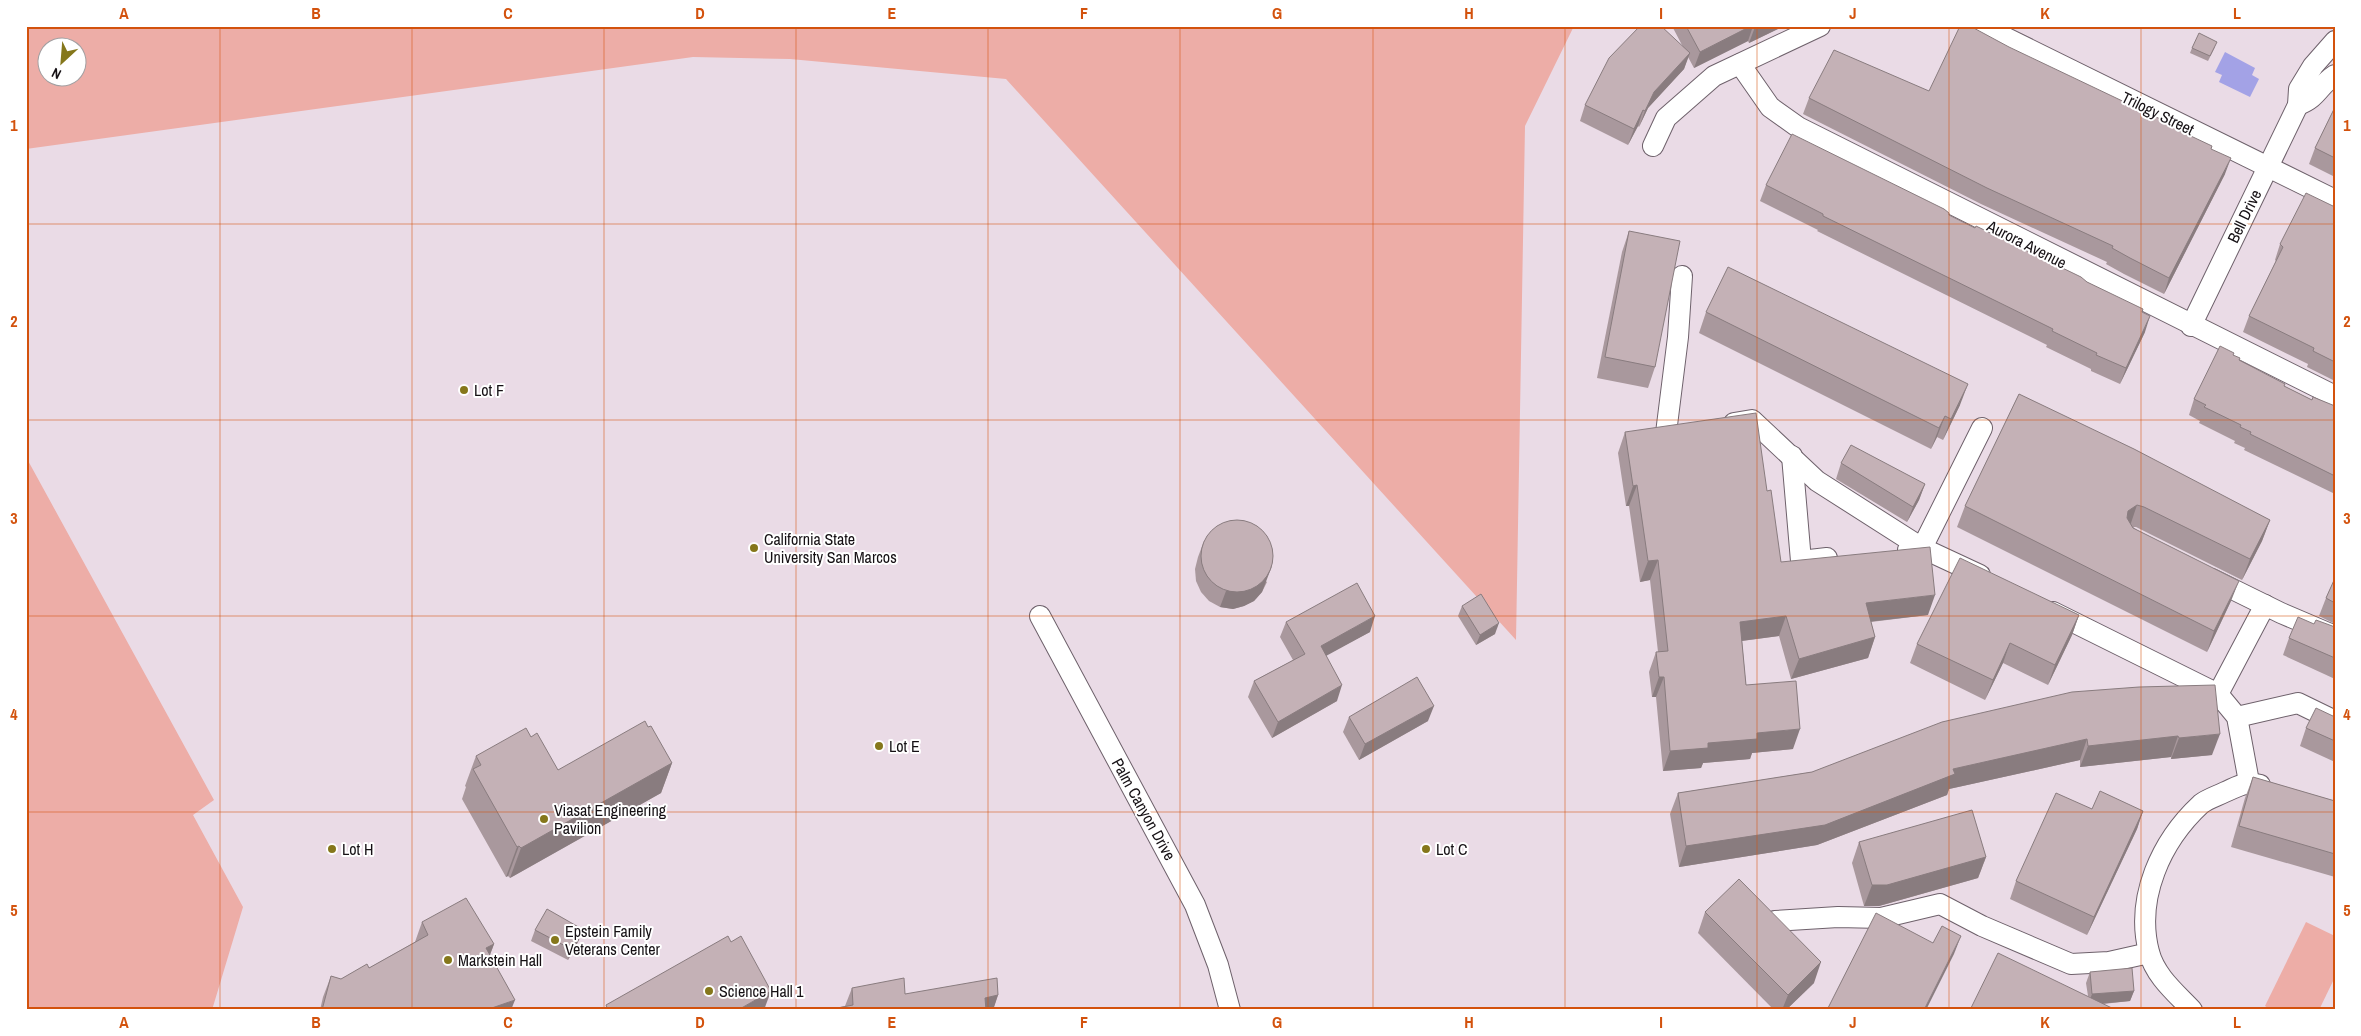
<svg xmlns="http://www.w3.org/2000/svg" width="2361" height="1036" font-family="'Archivo Narrow',sans-serif">
	<style>
		.green { fill: #edada7; fill-rule: evenodd }
		.water { fill: #a3a2e6 }
		.lines { fill: none; stroke-linecap: round; stroke-linejoin: round }
		.street-casing { stroke: #6e616b; stroke-width: 22 }
		.street { stroke: #fff; stroke-width: 20 }
		.wall { fill: #a9989d }
		.shaded-wall { fill: #897c7f }
		.building { fill: #c4b1b6; stroke: #897c7f }
		.grid { fill: none; stroke: #d3520d; stroke-width: 1; stroke-opacity: 0.55 }
		.poi-dot { fill: #85771b; stroke: #fff; stroke-width: 2 }
		.labels { text-anchor: middle; dominant-baseline: central; stroke-width: 4; stroke-linejoin: round; paint-order: stroke }
		.street-label { font-size: 16px; fill: #151014; stroke: #fff }
		.poi-label { font-size: 16px; fill: #151014; stroke: #fff; text-anchor: start }
		.neatline { fill: none; stroke: #d3520d; stroke-width: 2 }
		.grid-label { font-size: 16px; text-anchor: middle; font-weight: bold; fill: #d3520d }
	</style>
	<rect width="100%" height="100%" fill="#eadbe6"/>
	<g class="green">
		<path d="M 26,26 L 1574,26 L 1525,126 L 1516,640 L 1006,79 L 790,59 L 693,57 L 26,149 ZM 48,48 L 78,48 L 78,78 L 48,78 Z"/>
		<polygon points="26,457 214,800 193,815 243,907 212,1010 26,1010"/>
		<polygon points="2306,922 2335,936 2335,977 2319,1010 2271,1010 2265,1006"/>
	</g>
	<polygon class="water" points="2225,52 2255,68 2252,75 2259,79 2250,97 2219,82 2222,75 2215,72"/>
	<g class="lines">
		<g class="street-casing">
			<g id="street">
				<polyline points="1982,26 2335,200"/>
				<polyline points="1740,64 1770,107 1798,127 2335,396"/>
				<path d="M 2298,105 C 2319,97 2318,86 2335,75"/>
				<polyline points="1653,146 1666,118 1714,76 1820,26"/>
				<polyline points="2191,326 2298,105 2299,89 2313,66 2335,41"/>
				<polyline points="1734,423 1752,420 1817,481 1922,548 1980,575"/>
				<polyline points="1666,433 1678,337 1682,276"/>
				<polyline points="1792,456 1801,561 1827,558"/>
				<polyline points="1908,550 1922,548 1982,428"/>
				<polyline points="2212,579 2281,613 2335,636"/>
				<polyline points="2053,612 2218,694 2237,717 2249,782"/>
				<polyline points="1040,616 1195,905 1218,965 1230,1010"/>
				<polyline points="2205,694 2218,694 2265,605"/>
				<polyline points="2237,717 2298,703 2335,721"/>
				<polyline points="1775,921 1838,917 1881,918 1940,904 1982,926 2071,964 2109,962 2149,953"/>
				<path d="M 2192,1010 C 2176,993 2155,976 2149,952 C 2135,898 2161,841 2201,804 C 2207,799 2217,796 2225,792 C 2239,786 2245,781 2260,785"/>
			</g>
		</g>
		<use href="#street" class="street"/>
	</g>
	<g class="wall">
		<polygon points="1672,26 1780,26 1780,28 1749,43 1748,41 1694,68 1688,57 1684,69 1648,108 1639,127 1638,126 1628,145 1580,121 1585,105 1683,47"/>
		<polygon points="2215,47 2208,61 2190,53 2192,48"/>
		<polygon points="1929,91 2176,129 2211,149 2225,174 2164,294 2124,274 2106,264 2107,262 1981,204 1803,114 1809,98"/>
		<polygon points="2335,107 2335,177 2309,164 2315,148"/>
		<polygon points="1766,185 1949,215 2087,282 2142,312 2145,332 2120,384 2091,371 2091,369 2046,347 2047,345 1817,231 1818,230 1760,201"/>
		<polygon points="2335,207 2335,381 2307,367 2308,364 2243,332 2249,316 2276,261 2275,260 2280,244"/>
		<polygon points="1629,231 1655,367 1648,388 1597,378 1622,252"/>
		<polygon points="1706,312 1960,405 1943,440 1937,437 1931,449 1699,333"/>
		<polygon points="2233,355 2239,360 2284,386 2312,400 2335,406 2335,494 2244,450 2245,448 2234,443 2235,441 2199,423 2200,421 2189,415 2194,399"/>
		<polygon points="2019,394 2270,520 2262,541 2242,580 2136,527 2133,527 2231,601 2207,652 1957,527 1965,506"/>
		<polygon points="1625,432 1767,491 1781,562 1928,615 1871,622 1875,637 1868,658 1791,679 1779,636 1742,641 1746,685 1793,749 1752,753 1750,759 1703,763 1701,768 1663,771 1656,697 1652,697 1649,672 1656,652 1658,652 1650,580 1640,582 1629,506 1626,506 1618,453"/>
		<polygon points="1841,463 1925,484 1919,500 1907,522 1836,479"/>
		<polygon points="1204,541 1267,582 1262,592 1254,601 1244,606 1233,609 1220,607 1209,601 1201,592 1196,581 1195,569 1198,557"/>
		<polygon points="2335,578 2335,624 2319,616 2326,598"/>
		<polygon points="1462,606 1495,634 1476,645 1458,616"/>
		<polygon points="2079,615 2072,635 2048,685 2003,663 1985,700 1910,663 1917,644"/>
		<polygon points="1286,622 1370,632 1326,655 1337,701 1272,738 1248,697 1254,681 1293,660 1280,637"/>
		<polygon points="2314,624 2335,627 2335,679 2283,655 2289,638"/>
		<polygon points="2139,687 2212,755 2171,759 2171,757 2080,767 2080,760 1949,789 1947,795 1817,845 1679,867 1670,814 1678,793 1812,772"/>
		<polygon points="1349,717 1428,721 1359,760 1343,732"/>
		<polygon points="2335,717 2335,762 2300,746 2306,728"/>
		<polygon points="531,737 558,770 672,763 661,793 510,878 508,876 506,877 462,799 466,787 465,786 476,756"/>
		<polygon points="2253,777 2335,801 2335,877 2231,847 2245,798"/>
		<polygon points="2092,809 2143,811 2137,829 2087,935 2010,899 2016,881"/>
		<polygon points="1859,842 1986,857 1978,878 1879,906 1864,906 1852,863"/>
		<polygon points="1705,912 1814,983 1786,1010 1774,1010 1698,933"/>
		<polygon points="422,922 494,944 490,955 511,1010 320,1010 323,997 331,976 341,979 369,968 415,942"/>
		<polygon points="535,930 579,940 568,960 531,941"/>
		<polygon points="2090,972 2134,991 2130,1001 2103,1004 2088,996 2086,983"/>
		<polygon points="852,988 905,994 998,995 993,1010 827,1010 845,1006"/>
	</g>
	<g class="shaded-wall">
		<polygon points="1751,26 1753,26 1748,41 1694,68 1700,52"/>
		<polygon points="1756,26 1780,26 1780,28 1749,43 1755,27"/>
		<polygon points="1690,53 1684,69 1648,108 1639,127 1645,111 1654,92"/>
		<polygon points="1643,110 1638,126 1628,145 1634,129"/>
		<polygon points="2231,158 2225,174 2164,294 2169,278"/>
		<polygon points="2150,316 2145,332 2120,384 2126,368"/>
		<polygon points="1968,384 1960,405 1943,440 1951,419"/>
		<polygon points="1945,416 1937,437 1931,449 1939,428"/>
		<polygon points="1925,484 1919,500 1907,522 1913,507"/>
		<polygon points="1637,485 1629,506 1626,506 1633,486"/>
		<polygon points="2137,505 2130,526 2121,532 2128,511"/>
		<polygon points="2270,520 2262,541 2242,580 2250,559"/>
		<polygon points="1658,560 1650,580 1640,582 1648,561"/>
		<polygon points="1272,566 1262,592 1254,601 1244,606 1233,609 1220,607 1226,591"/>
		<polygon points="2239,581 2231,601 2207,652 2214,631"/>
		<polygon points="1935,595 1928,615 1858,623 1866,603"/>
		<polygon points="2079,615 2072,635 2048,685 2055,665"/>
		<polygon points="1375,616 1370,632 1315,662 1321,646"/>
		<polygon points="1786,616 1779,636 1733,642 1740,622"/>
		<polygon points="1499,623 1495,634 1476,645 1480,635"/>
		<polygon points="1875,637 1868,658 1791,679 1799,659"/>
		<polygon points="2010,643 2003,663 1985,700 1993,680"/>
		<polygon points="1659,677 1664,677 1656,697 1652,697"/>
		<polygon points="1342,685 1337,701 1272,738 1278,722"/>
		<polygon points="1434,706 1428,721 1359,760 1365,744"/>
		<polygon points="1800,729 1793,749 1752,753 1750,759 1703,763 1701,768 1663,771 1670,751 1757,733"/>
		<polygon points="2220,734 2212,755 2171,759 2179,738"/>
		<polygon points="2178,736 2171,757 2080,767 2088,746"/>
		<polygon points="2087,739 2080,760 1949,789 1947,795 1817,845 1679,867 1686,846 1953,769"/>
		<polygon points="672,763 661,793 510,878 521,848"/>
		<polygon points="2143,811 2137,829 2087,935 2094,917"/>
		<polygon points="519,846 508,876 506,877 517,847"/>
		<polygon points="1986,857 1978,878 1879,906 1864,906 1872,885"/>
		<polygon points="582,929 579,940 568,960 571,949"/>
		<polygon points="1961,936 1954,954 1926,1010 1924,1010"/>
		<polygon points="494,944 486,965 486,948"/>
		<polygon points="1821,962 1814,983 1786,1010 1782,1010 1788,995"/>
		<polygon points="771,991 764,1010 738,1010"/>
		<polygon points="2134,991 2130,1001 2088,1005 2092,994"/>
		<polygon points="998,995 993,1010 980,1010 985,998"/>
		<polygon points="515,1000 511,1010 486,1010"/>
	</g>
	<g class="building">
		<polygon points="1640,26 1661,26 1690,53 1654,92 1645,111 1643,110 1634,129 1585,105 1609,58"/>
		<polygon points="1686,26 1751,26 1700,52"/>
		<polygon points="1960,26 1970,26 2009,47 2177,127 2176,129 2212,146 2211,149 2231,158 2169,278 2130,258 2112,248 2113,246 1987,188 1809,98 1834,50 1929,91"/>
		<polygon points="2199,33 2217,42 2210,56 2192,48"/>
		<polygon points="2335,107 2335,158 2315,148"/>
		<polygon points="1792,134 1944,209 1949,213 1949,215 1975,228 1976,226 2081,277 2087,282 2143,309 2142,312 2150,316 2126,368 2096,355 2097,353 2052,331 2053,329 1823,216 1823,214 1766,185"/>
		<polygon points="2306,193 2335,207 2335,362 2313,351 2314,348 2249,316 2283,247 2280,244"/>
		<polygon points="1629,231 1680,241 1655,367 1605,357"/>
		<polygon points="1728,267 1968,384 1951,419 1945,416 1939,428 1706,312"/>
		<polygon points="2220,346 2234,353 2233,355 2240,358 2239,360 2285,384 2284,386 2312,400 2313,397 2335,406 2335,476 2250,434 2251,432 2240,427 2241,425 2204,407 2206,405 2194,399"/>
		<polygon points="2019,394 2134,449 2270,520 2250,559 2144,507 2137,505 2128,511 2127,518 2133,528 2239,581 2214,631 1965,506"/>
		<polygon points="1756,413 1767,491 1771,490 1781,562 1930,547 1935,595 1866,603 1875,637 1799,659 1786,616 1740,622 1746,685 1796,681 1800,729 1757,733 1757,739 1708,743 1708,748 1670,751 1664,677 1659,677 1656,652 1668,651 1658,560 1648,561 1637,485 1633,486 1625,432"/>
		<polygon points="1851,445 1925,484 1913,507 1841,463"/>
		<circle cx="1237" cy="556" r="36"/>
		<polygon points="1960,558 2079,615 2055,665 2010,643 1993,680 1917,644"/>
		<polygon points="2335,578 2335,603 2326,598"/>
		<polygon points="1357,583 1375,616 1321,646 1342,685 1278,722 1254,681 1305,654 1286,622"/>
		<polygon points="1481,594 1499,623 1480,635 1462,606"/>
		<polygon points="2298,617 2314,624 2316,620 2335,627 2335,658 2289,638"/>
		<polygon points="1417,677 1434,706 1365,744 1349,717"/>
		<polygon points="2215,685 2220,734 2179,738 2178,736 2088,746 2087,739 1953,769 1955,774 1825,825 1686,846 1678,793 1812,772 1942,722 2072,692 2139,687"/>
		<polygon points="2316,708 2335,717 2335,741 2306,728"/>
		<polygon points="645,721 648,727 651,726 672,763 521,848 519,846 517,847 473,769 481,765 476,756 526,728 531,737 537,733 558,770"/>
		<polygon points="2253,777 2335,801 2335,854 2239,826"/>
		<polygon points="2100,791 2143,811 2094,917 2016,881 2056,793 2092,809"/>
		<polygon points="1972,810 1986,857 1887,885 1872,885 1859,842"/>
		<polygon points="1739,879 1821,962 1788,995 1705,912"/>
		<polygon points="466,898 494,944 486,948 515,1000 486,1010 322,1010 331,976 341,979 367,964 369,968 428,935 422,922"/>
		<polygon points="547,909 582,929 571,949 535,930"/>
		<polygon points="1876,913 1933,943 1942,926 1961,936 1924,1010 1827,1010"/>
		<polygon points="728,936 731,942 741,936 771,991 738,1010 608,1010 606,1005"/>
		<polygon points="1998,953 2116,1010 1970,1010"/>
		<polygon points="2132,968 2134,991 2092,994 2090,972"/>
		<polygon points="904,978 905,994 997,978 998,995 985,998 986,1010 827,1010 853,1005 852,988"/>
	</g>
	<path class="grid" d="M 220,26 L 220,1010M 412,26 L 412,1010M 604,26 L 604,1010M 796,26 L 796,1010M 988,26 L 988,1010M 1180,26 L 1180,1010M 1373,26 L 1373,1010M 1565,26 L 1565,1010M 1757,26 L 1757,1010M 1949,26 L 1949,1010M 2141,26 L 2141,1010M 26,224 L 2335,224M 26,420 L 2335,420M 26,616 L 2335,616M 26,812 L 2335,812"/>
	<g class="poi-dot">
		<circle cx="464" cy="390" r="5"/>
		<circle cx="754" cy="548" r="5"/>
		<circle cx="879" cy="746" r="5"/>
		<circle cx="544" cy="819" r="5"/>
		<circle cx="332" cy="849" r="5"/>
		<circle cx="1426" cy="849" r="5"/>
		<circle cx="555" cy="940" r="5"/>
		<circle cx="448" cy="960" r="5"/>
		<circle cx="709" cy="991" r="5"/>
	</g>
	<g class="labels">
		<g class="street-label">
			<text transform="translate(2158 113) rotate(26)">Trilogy Street</text>
			<text transform="translate(2244 216) rotate(-64)">Bell Drive</text>
			<text transform="translate(2027 244) rotate(27)">Aurora Avenue</text>
			<text transform="translate(1144 809) rotate(61)">Palm Canyon Drive</text>
		</g>
		<g class="poi-label">
			<text x="474" y="390">Lot F</text>
			<text x="764" y="539">California State<tspan x="764" dy="18">University San Marcos</tspan></text>
			<text x="889" y="746">Lot E</text>
			<text x="554" y="810">Viasat Engineering<tspan x="554" dy="18">Pavilion</tspan></text>
			<text x="342" y="849">Lot H</text>
			<text x="1436" y="849">Lot C</text>
			<text x="565" y="931">Epstein Family<tspan x="565" dy="18">Veterans Center</tspan></text>
			<text x="458" y="960">Markstein Hall</text>
			<text x="719" y="991">Science Hall 1</text>
		</g>
	</g>
	<rect width="2361" height="1036" fill="none" stroke="#ffffff" stroke-width="55"/>
	<g transform="translate(62 62) rotate(206)"><circle r="24" fill="#ffffff" stroke="#a19fa1"/>
	<path d="M0-4L9 19L0 12L-9 19Z" fill="#85771b"/>
	<text y="-8" font-size="14" font-weight="bold" text-anchor="middle" fill="#151014">N</text>
	</g>
	<rect x="28" y="28" width="2306" height="980" class="neatline"/>
	<g class="grid-label">
		<text x="124" y="19">A</text>
		<text x="316" y="19">B</text>
		<text x="508" y="19">C</text>
		<text x="700" y="19">D</text>
		<text x="892" y="19">E</text>
		<text x="1084" y="19">F</text>
		<text x="1277" y="19">G</text>
		<text x="1469" y="19">H</text>
		<text x="1661" y="19">I</text>
		<text x="1853" y="19">J</text>
		<text x="2045" y="19">K</text>
		<text x="2237" y="19">L</text>
		<text x="14" y="131">1</text>
		<text x="2347" y="131">1</text>
		<text x="14" y="327">2</text>
		<text x="2347" y="327">2</text>
		<text x="14" y="524">3</text>
		<text x="2347" y="524">3</text>
		<text x="14" y="720">4</text>
		<text x="2347" y="720">4</text>
		<text x="14" y="916">5</text>
		<text x="2347" y="916">5</text>
		<text x="124" y="1028">A</text>
		<text x="316" y="1028">B</text>
		<text x="508" y="1028">C</text>
		<text x="700" y="1028">D</text>
		<text x="892" y="1028">E</text>
		<text x="1084" y="1028">F</text>
		<text x="1277" y="1028">G</text>
		<text x="1469" y="1028">H</text>
		<text x="1661" y="1028">I</text>
		<text x="1853" y="1028">J</text>
		<text x="2045" y="1028">K</text>
		<text x="2237" y="1028">L</text>
	</g>
</svg>
